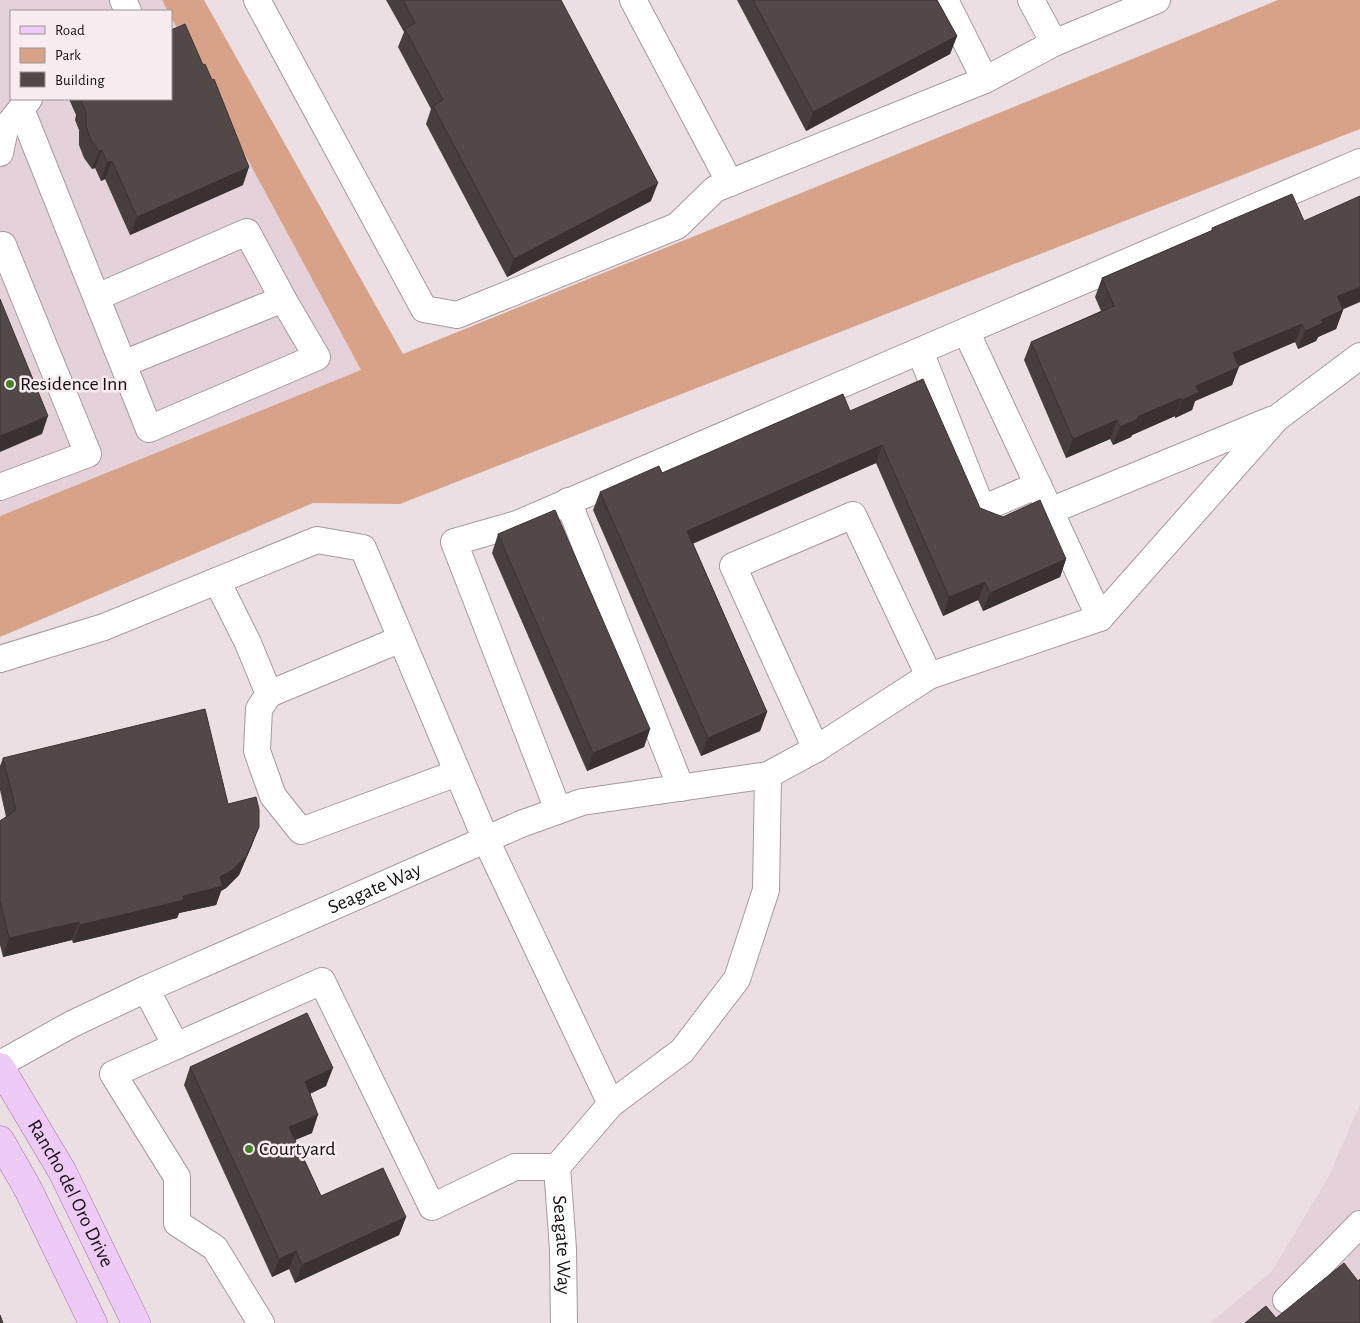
<svg xmlns="http://www.w3.org/2000/svg" width="1360" height="1323" font-family="'Alegreya Sans',sans-serif">
	<style>
		.built { fill: #e5d1da }
		.green { fill: #d7a287 }
		.lines { fill: none; stroke-linecap: round; stroke-linejoin: round }
		.minor-casing { stroke: #a59a9f; stroke-width: 28 }
		.major-casing { stroke: #9b74a3; stroke-width: 29 }
		.minor { stroke: #fff; stroke-width: 26 }
		.major { stroke: #eecbf7; stroke-width: 28 }
		.wall { fill: #473e3e }
		.shaded-wall { fill: #3a3232 }
		.building { fill: #534848; stroke: #3a3232 }
		.poi-dot { fill: #428427; stroke: #f8ecf1; stroke-width: 2 }
		.labels { text-anchor: middle; dominant-baseline: central; stroke-width: 5; stroke-linejoin: round; paint-order: stroke }
		.poi-label { font-size: 20px; fill: #151113; stroke: #f8ecf1; text-anchor: start }
		.street-label { font-size: 20px; fill: #151113; stroke: #f8ecf1 }
	</style>
	<rect width="100%" height="100%" fill="#ebdfe4"/>
	<g class="built">
		<polygon points="0,0 162,0 168,11 11,11 11,99 171,99 171,17 361,370 0,516"/>
		<polygon points="1360,1104 1360,1323 1210,1323 1272,1271 1329,1176"/>
	</g>
	<polygon class="green" points="162,0 204,0 403,354 1278,0 1360,0 1360,129 400,504 313,503 0,637 0,516 361,370 171,17 171,11 168,11"/>
	<g class="lines">
		<g class="minor-casing">
			<g id="minor">
				<polyline points="123,0 128,11"/>
				<polyline points="257,0 424,309 457,315 677,226 715,189 985,80 945,0"/>
				<polyline points="633,0 730,183"/>
				<polyline points="1054,43 1157,0"/>
				<polyline points="985,80 1054,43 1031,0"/>
				<polyline points="21,109 149,429 317,357 283,299 123,364"/>
				<polyline points="0,153 5,129 29,99"/>
				<polyline points="0,246 3,245 88,454 0,487"/>
				<polyline points="97,297 247,232 283,299"/>
				<polyline points="920,351 982,509 1038,485"/>
				<polyline points="568,501 681,788"/>
				<polyline points="1050,511 1271,420"/>
				<polyline points="217,581 248,643 269,694"/>
				<polyline points="1100,618 966,331 1360,162"/>
				<polyline points="401,639 269,694 259,709 257,751 273,796 301,831 457,773"/>
				<polyline points="0,659 104,627 317,540 363,548 486,840 611,1104"/>
				<polyline points="816,749 733,566 853,515 929,676"/>
				<polyline points="558,810 454,542 517,524 966,331"/>
				<polyline points="146,989 176,1046"/>
				<path id="s1" d="M 0,1064 L 72,1024 L 146,989 L 521,824 L 582,802 L 768,775 L 816,749 L 929,676 L 1100,618 L 1277,418 L 1360,356"/>
				<path id="s2" d="M 557,1167 L 563,1249 L 564,1323"/>
				<polyline points="1286,1300 1360,1224"/>
				<polyline points="261,1323 215,1248 177,1223 177,1177 113,1074 322,981 432,1207 515,1167 557,1167 611,1104 682,1051 737,979 766,890 768,775"/>
			</g>
		</g>
		<g class="major-casing">
			<g id="major">
				<path id="s3" d="M 0,1067 L 62,1171 L 136,1323"/>
				<polyline points="0,1140 28,1189 93,1323"/>
			</g>
		</g>
		<use href="#minor" class="minor"/>
		<use href="#major" class="major"/>
	</g>
	<g class="wall">
		<polygon points="386,0 561,0 651,201 507,277 426,124 431,109 398,47 404,32"/>
		<polygon points="737,0 937,0 957,36 950,54 806,131"/>
		<polygon points="69,99 171,99 243,185 130,235 105,179 101,181 95,168 92,169 84,158 79,145 79,130 75,120 76,115"/>
		<polygon points="1212,228 1343,310 1336,329 1318,337 1316,341 1298,349 1295,342 1238,366 1232,385 1195,401 1192,410 1175,418 1175,416 1132,435 1131,437 1113,445 1110,439 1066,458 1024,360 1031,342 1101,311 1095,297 1102,278 1211,231"/>
		<polygon points="850,411 980,508 1066,559 1060,577 983,611 978,600 943,616 876,463 693,543 767,712 760,731 701,756 593,510 600,492 662,473"/>
		<polygon points="498,534 650,729 644,747 587,771 492,553"/>
		<polygon points="3,758 228,804 252,845 239,875 226,888 221,891 216,905 179,913 177,918 73,943 72,940 3,957 0,945 0,821 6,817 0,790 0,766"/>
		<polygon points="190,1067 326,1086 310,1094 312,1133 295,1140 321,1196 406,1217 399,1235 295,1283 289,1269 272,1277 184,1085"/>
	</g>
	<g class="shaded-wall">
		<polygon points="957,36 950,54 806,131 813,112"/>
		<polygon points="102,150 95,168 92,169 99,151"/>
		<polygon points="112,161 105,179 101,181 107,162"/>
		<polygon points="249,167 243,185 130,235 137,217"/>
		<polygon points="658,183 651,201 507,277 514,259"/>
		<polygon points="1360,287 1360,302 1330,315 1337,296"/>
		<polygon points="1343,310 1336,329 1318,337 1316,341 1298,349 1305,331 1321,320"/>
		<polygon points="1302,324 1295,342 1226,372 1233,353"/>
		<polygon points="1239,367 1232,385 1195,401 1192,410 1175,418 1182,400 1196,386"/>
		<polygon points="1181,398 1175,416 1132,435 1131,437 1113,445 1120,427 1137,417"/>
		<polygon points="48,416 42,434 0,452 0,436"/>
		<polygon points="1117,420 1110,439 1066,458 1073,439"/>
		<polygon points="882,445 876,463 681,549 687,531"/>
		<polygon points="1066,559 1060,577 983,611 990,593"/>
		<polygon points="985,582 978,600 943,616 949,597"/>
		<polygon points="767,712 760,731 701,756 708,738"/>
		<polygon points="650,729 644,747 587,771 593,753"/>
		<polygon points="259,827 252,845 239,875 226,888 221,891 216,905 179,913 177,918 73,943 80,925 183,896 220,877"/>
		<polygon points="79,922 72,940 3,957 9,938"/>
		<polygon points="333,1068 326,1086 298,1099 305,1081"/>
		<polygon points="318,1115 312,1133 283,1145 289,1127"/>
		<polygon points="406,1217 399,1235 295,1283 302,1265"/>
		<polygon points="296,1251 289,1269 272,1277 279,1259"/>
	</g>
	<g class="building">
		<polygon points="403,0 561,0 658,183 514,259 433,106 443,100 405,29 415,23"/>
		<polygon points="753,0 937,0 957,36 813,112"/>
		<polygon points="185,24 203,65 205,64 212,80 214,79 249,167 137,217 112,161 107,162 102,150 99,151 91,140 86,126 86,111 81,101 84,100 84,99 171,99 171,30"/>
		<polygon points="1292,194 1304,221 1360,196 1360,287 1337,296 1343,310 1321,320 1323,323 1305,331 1302,324 1233,353 1239,367 1196,386 1199,392 1182,400 1181,398 1137,417 1138,419 1120,427 1117,420 1073,439 1031,342 1114,306 1102,278 1213,230 1212,228"/>
		<polygon points="0,299 48,416 0,436"/>
		<polygon points="923,379 980,508 1003,517 1040,500 1066,559 990,593 985,582 949,597 882,445 687,531 767,712 708,738 600,492 659,466 662,473 843,394 850,411"/>
		<polygon points="555,510 650,729 593,753 498,534"/>
		<polygon points="205,709 228,804 256,797 259,809 259,827 246,857 232,870 220,877 223,886 183,896 184,900 80,925 79,922 9,938 0,901 0,821 16,810 3,758"/>
		<polygon points="307,1013 333,1068 305,1081 318,1115 289,1127 321,1196 383,1168 406,1217 302,1265 296,1251 279,1259 190,1067"/>
		<polygon points="1344,1263 1358,1281 1360,1279 1360,1323 1245,1323 1266,1306 1276,1318"/>
		<polygon points="0,1315 3,1323 0,1323"/>
	</g>
	<g class="poi-dot">
		<circle cx="10" cy="384" r="5"/>
		<circle cx="249" cy="1149" r="5"/>
	</g>
	<g class="labels">
		<g class="poi-label">
			<text x="20" y="384">Residence Inn</text>
			<text x="259" y="1149">Courtyard</text>
		</g>
		<g class="street-label">
			<text stroke="none"><textPath href="#s1" startOffset="414">Seagate Way</textPath></text>
			<text stroke="none"><textPath href="#s3" startOffset="145">Rancho del Oro Drive</textPath></text>
			<text stroke="none"><textPath href="#s2" startOffset="78">Seagate Way</textPath></text>
		</g>
	</g>
	<rect x="10" y="10" width="162" height="90" fill="#f8ecf1" stroke="#9d9498"/>
	<rect x="20" y="26" width="25" height="8" fill="#eecbf7" stroke="#9d9498"/>
	<text x="55" y="35" font-size="15" fill="#151113">Road</text>
	<rect x="20" y="48" width="25" height="15" fill="#d7a287" stroke="#9d9498"/>
	<text x="55" y="60" font-size="15" fill="#151113">Park</text>
	<rect x="20" y="72" width="25" height="15" fill="#534848" stroke="#9d9498"/>
	<text x="55" y="85" font-size="15" fill="#151113">Building</text>
</svg>
